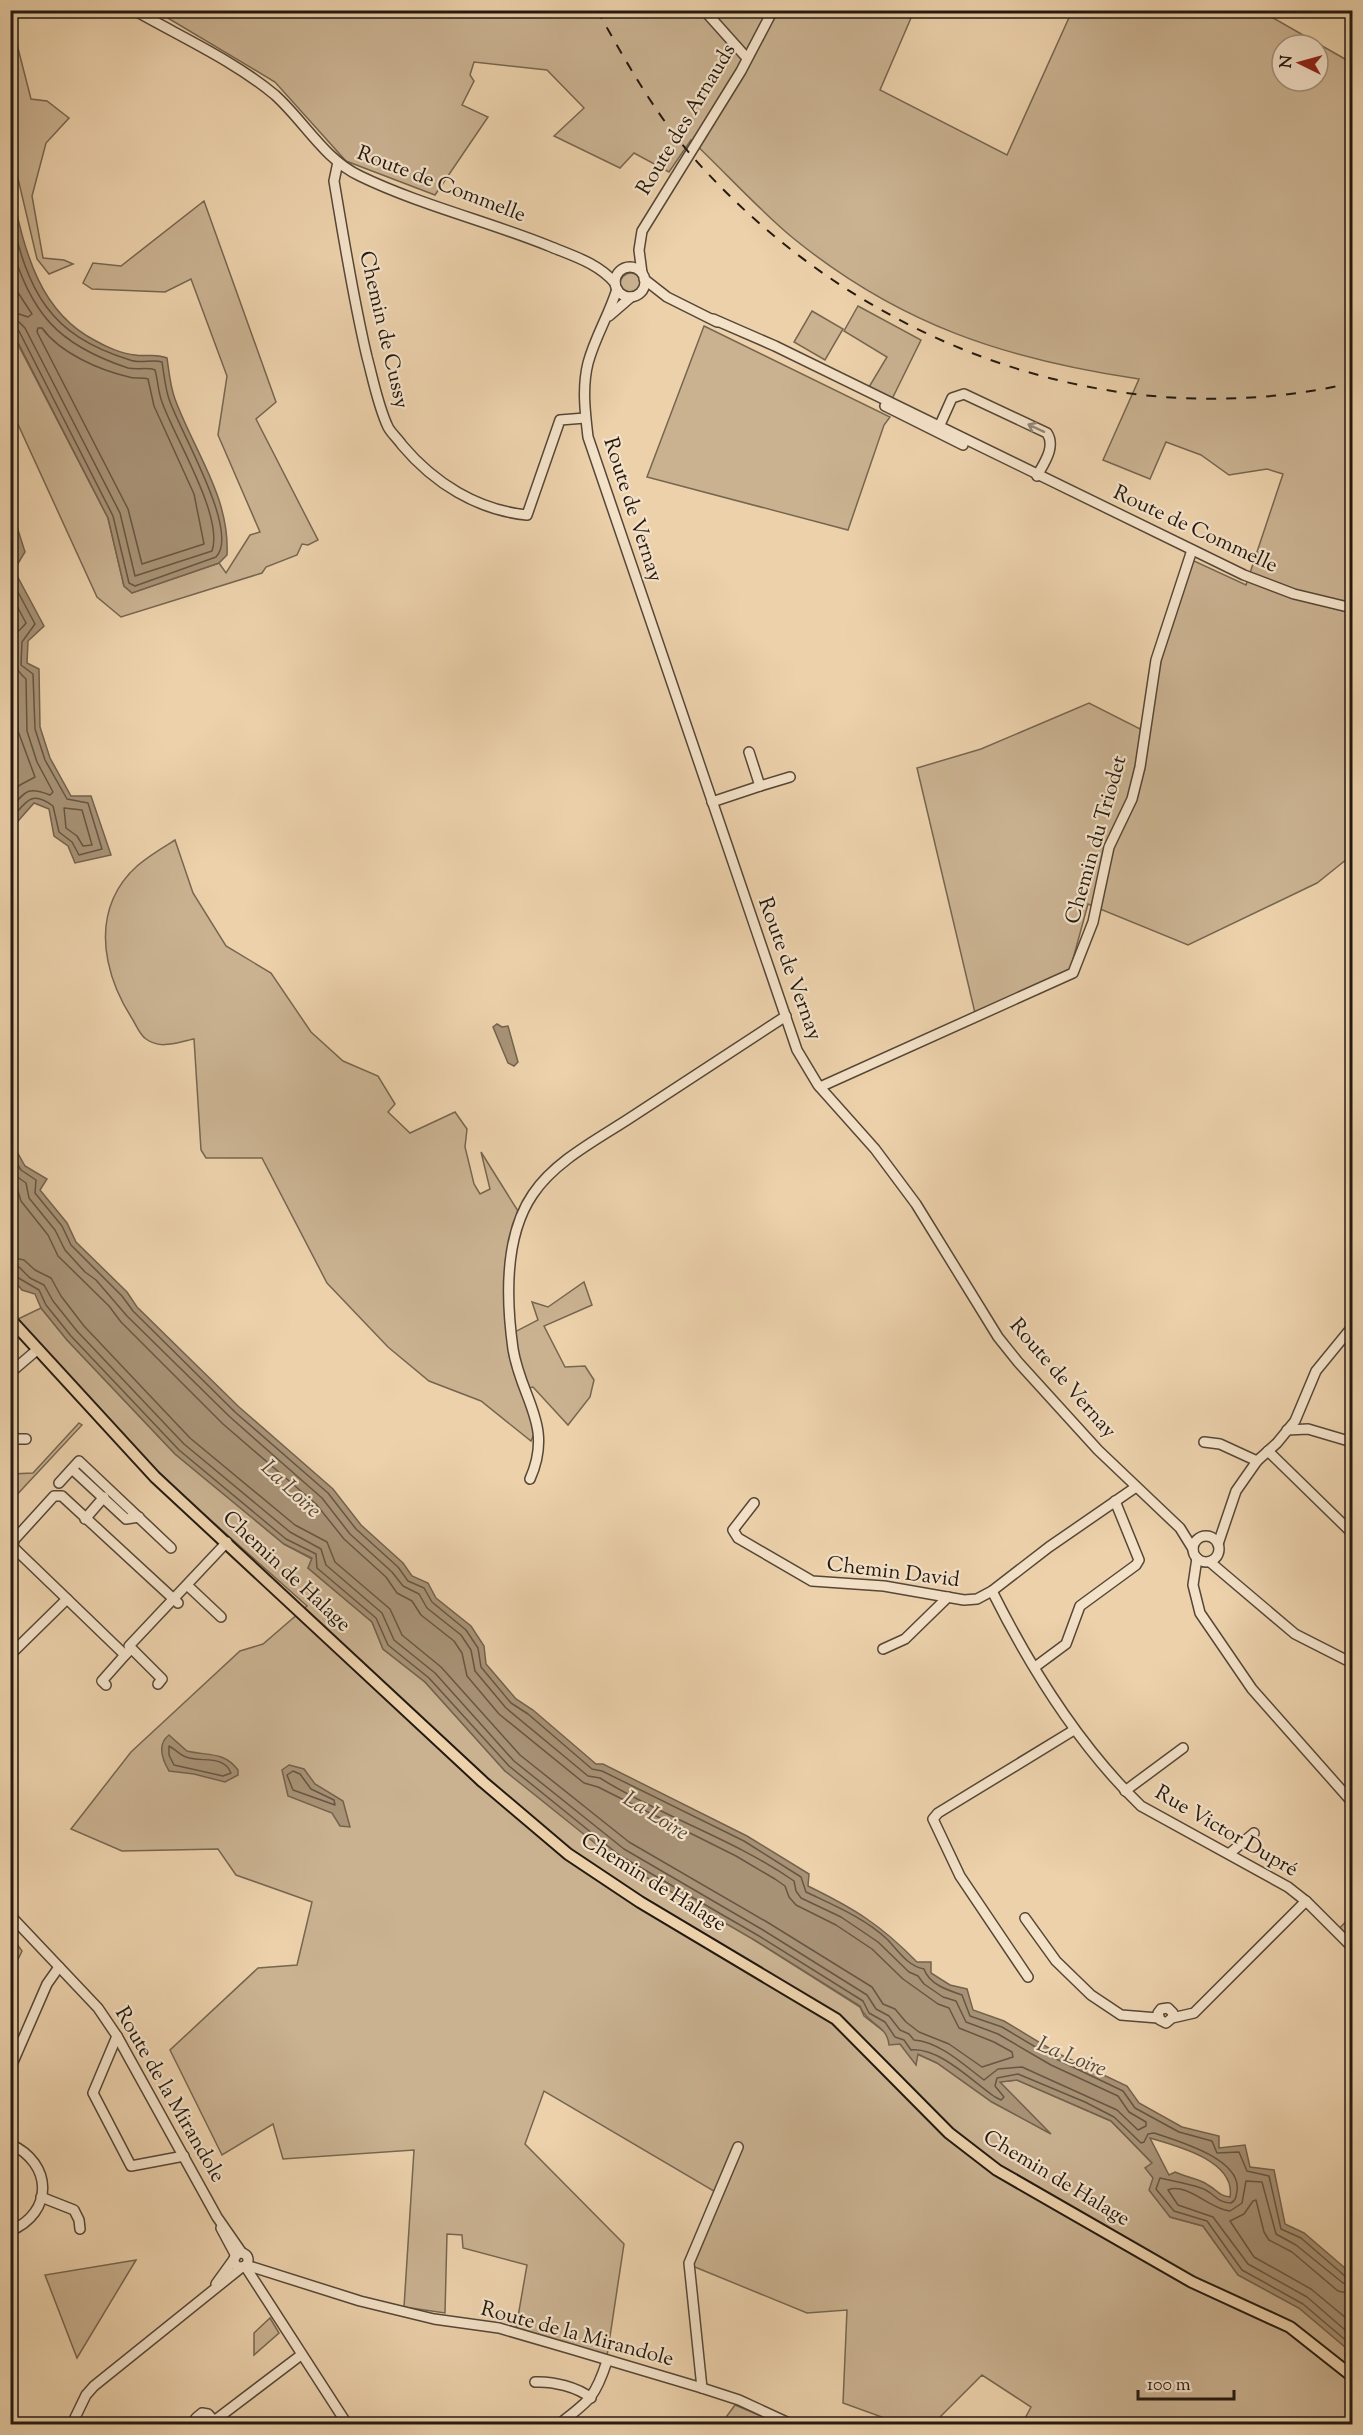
<svg xmlns="http://www.w3.org/2000/svg" width="1363" height="2435" font-family="'Sorts Mill Goudy',serif">
	<style>
		.green { fill: #cab291; stroke: #766650; stroke-width: 1.5; fill-rule: evenodd }
		.water { fill: #a89276; stroke: #73624d; stroke-width: 1.5; fill-rule: evenodd }
		.lines { fill: none; stroke-linecap: round; stroke-linejoin: round }
		.shore { stroke: #665643; stroke-width: 1.5 }
		.minor-casing { stroke: #554737; stroke-width: 12 }
		.major-casing { stroke: #231910; stroke-width: 14 }
		.minor { stroke: #f3e1c8; stroke-width: 9 }
		.major { stroke: #ecd1ab; stroke-width: 10 }
		.rail { stroke: #231910; stroke-width: 2; stroke-dasharray: 10 10; stroke-linecap: butt }
		.oneway { stroke: #958775 }
		.labels { text-anchor: middle; dominant-baseline: central; stroke-width: 4.5; stroke-linejoin: round; paint-order: stroke }
		.street-label { font-size: 21px; fill: #231910; stroke: #f3e1c8 }
		.water-label { font-size: 22px; font-style: italic; fill: #584939; stroke: #f3e1c8 }
	</style>
	<rect width="100%" height="100%" fill="#ecd1ab"/>
	<filter id="stains"><feTurbulence type="fractalNoise" baseFrequency=".00333" numOctaves="4"/><feColorMatrix values="0 0 0 0 .2 0 0 0 0 .09 0 0 0 0 .02 0 0 0 .5 -.17"/></filter>
	<radialGradient id="worn" r=".72"><stop offset=".6" stop-color="#630" stop-opacity="0"/><stop offset="1" stop-color="#630" stop-opacity=".3"/></radialGradient>
	<g class="green">
		<path d="M 156,11 L 914,11 L 880,90 L 1007,155 L 1072,11 L 1261,11 L 1352,63 L 1352,855 L 1317,883 L 1188,945 L 1088,904 L 1070,970 L 975,1013 L 917,768 L 981,749 L 1089,703 L 1140,729 L 1192,560 L 1246,585 L 1283,474 L 1267,469 L 1229,475 L 1201,455 L 1166,442 L 1150,479 L 1103,460 L 1139,379 C 1005,359 900,325 793,238 C 757,208 725,172 691,140 L 669,172 L 634,153 L 620,168 L 554,136 L 584,108 L 547,70 L 474,62 L 470,75 L 474,81 L 462,105 L 488,117 L 435,195 L 346,161 L 275,82 ZM 1282,45 L 1318,45 L 1318,81 L 1282,81 Z"/>
		<polygon points="10,17 31,99 47,101 69,118 46,143 32,196 43,258 64,260 73,264 49,274 37,259 11,149 17,106 11,80"/>
		<polygon points="204,201 276,402 256,419 318,540 308,545 302,544 297,555 266,567 262,573 121,617 97,597 11,409 10,329 108,518 124,586 132,593 219,563 226,573 250,535 260,532 218,435 227,376 191,279 165,292 92,289 83,283 93,263 121,266"/>
		<circle cx="631" cy="284" r="11"/>
		<polygon points="858,306 921,340 892,399 869,387 887,357 844,331"/>
		<polygon points="812,311 843,329 825,360 794,342"/>
		<polygon points="704,326 890,417 884,425 848,530 647,477"/>
		<path d="M 175,840 L 193,893 L 226,946 L 271,973 L 311,1032 L 343,1061 L 378,1076 L 395,1104 L 388,1112 L 410,1133 L 455,1112 L 467,1129 L 465,1147 L 474,1184 L 480,1194 L 490,1189 L 481,1152 L 518,1211 C 502,1256 503,1290 507,1336 L 538,1320 L 532,1302 L 548,1307 L 584,1282 L 592,1305 L 544,1326 L 565,1367 L 585,1366 L 594,1380 L 590,1397 L 568,1425 L 533,1387 L 521,1390 L 535,1432 L 531,1441 L 481,1401 L 429,1381 L 388,1347 L 327,1283 L 262,1158 L 206,1158 L 201,1150 L 194,1039 C 178,1042 161,1050 146,1039 C 140,1035 136,1025 133,1020 C 110,985 96,939 113,899 C 126,869 149,856 175,840 Z"/>
		<polygon points="41,1308 67,1340 175,1454 284,1544 312,1559 308,1568 372,1622 383,1649 425,1682 505,1771 756,1941 860,2007 864,2016 900,2044 916,2064 917,2054 937,2063 992,2102 1048,2132 999,2082 1017,2080 1111,2121 1153,2164 1153,2178 1170,2217 1203,2226 1238,2275 1299,2308 1345,2347 1350,2360 1352,2356 1352,2424 1022,2424 1031,2407 982,2375 933,2424 889,2424 890,2420 843,2403 847,2310 807,2313 690,2265 719,2194 544,2091 525,2144 624,2244 607,2356 516,2328 527,2265 463,2248 462,2235 447,2234 445,2313 404,2307 414,2150 283,2159 273,2124 222,2155 170,2050 258,1968 297,1965 312,1902 236,1875 218,1849 122,1851 71,1829 131,1752 240,1651 263,1644 307,1606 160,1475 16,1320"/>
		<polygon points="79,1423 82,1425 11,1501 11,1474 33,1473"/>
		<polygon points="1352,1915 1352,1943 1338,1930"/>
		<polygon points="11,1936 22,1951 11,1974"/>
		<polygon points="136,2260 77,2358 45,2275"/>
		<polygon points="270,2318 279,2333 254,2355 254,2333"/>
		<polygon points="735,2405 780,2424 721,2424"/>
	</g>
	<g class="water">
		<path d="M 10,185 C 24,245 36,311 96,341 C 106,347 123,354 135,355 C 146,357 156,353 167,358 C 169,371 170,386 175,399 C 194,451 230,497 227,555 L 219,563 L 132,593 L 124,586 L 108,518 L 11,329 Z"/>
		<polygon points="11,508 25,552 14,570 44,626 28,641 27,663 39,669 40,727 50,758 71,796 91,796 111,855 75,863 68,846 54,836 49,809 34,803 11,829"/>
		<polygon points="497,1024 502,1027 508,1026 518,1062 514,1066 508,1063 493,1027"/>
		<path d="M 11,1141 L 25,1166 L 47,1179 L 40,1190 L 67,1223 L 76,1242 L 127,1292 L 137,1307 L 239,1407 L 333,1489 L 361,1525 L 403,1563 L 412,1576 L 428,1583 L 436,1598 L 471,1626 L 484,1646 L 486,1664 L 516,1699 L 533,1710 L 596,1764 L 603,1764 L 747,1836 L 809,1874 L 808,1886 C 855,1909 881,1925 917,1962 L 931,1962 L 931,1973 L 950,1985 L 967,1989 L 973,2010 L 1004,2021 L 1057,2053 L 1127,2086 L 1139,2103 L 1182,2127 L 1219,2136 L 1219,2148 L 1245,2145 L 1250,2167 L 1274,2170 L 1285,2224 L 1304,2233 L 1352,2274 L 1352,2356 L 1350,2361 L 1345,2358 L 1345,2347 L 1299,2308 L 1238,2275 L 1203,2226 L 1170,2217 L 1149,2190 L 1153,2178 L 1145,2168 L 1152,2163 L 1111,2121 L 1017,2080 L 1000,2082 L 1051,2134 L 992,2102 L 937,2063 L 918,2054 L 916,2065 L 900,2044 L 889,2045 C 887,2024 867,2025 860,2006 L 756,1941 L 616,1860 L 505,1771 L 425,1682 L 383,1649 L 372,1622 L 308,1568 L 312,1558 L 284,1544 L 175,1454 L 67,1340 L 41,1308 L 35,1294 L 22,1290 L 11,1277 ZM 1150,2138 C 1178,2146 1236,2161 1230,2197 C 1219,2196 1217,2190 1208,2185 C 1201,2179 1185,2177 1175,2172 L 1169,2175 Z"/>
		<path d="M 169,1735 L 187,1751 C 207,1756 224,1751 238,1770 L 238,1775 L 225,1782 L 194,1774 L 169,1771 C 162,1759 157,1744 169,1735 Z"/>
		<polygon points="289,1765 304,1769 315,1784 343,1801 350,1827 340,1826 332,1813 288,1796 282,1770"/>
	</g>
	<g class="lines">
		<g class="shore">
			<path d="M 10,212 C 28,291 48,335 130,360 C 140,364 152,359 162,362 C 164,374 165,387 169,399 C 178,428 241,532 216,557 L 135,586 L 129,583 L 113,516 L 19,331 L 10,328"/>
			<path d="M 10,243 C 32,314 56,344 128,368 C 137,370 147,367 155,370 C 158,380 158,392 162,402 C 174,437 224,516 212,551 L 135,576 L 120,513 L 25,328 L 19,322 L 10,320"/>
			<polyline points="10,274 15,288 32,314 28,317 10,311"/>
			<path d="M 38,328 L 42,328 C 60,353 99,370 129,377 C 135,379 142,377 148,379 L 154,406 L 194,494 L 204,544 L 142,564 L 128,509 L 37,332 Z"/>
			<path d="M 10,577 L 35,624 L 22,642 L 21,665 L 33,674 L 35,729 L 45,760 L 67,799 L 88,803 L 102,849 L 79,855 L 72,842 L 59,832 L 53,806 C 30,789 26,803 10,820"/>
			<path d="M 10,593 L 26,623 C 23,627 19,630 16,634 C 7,649 14,669 26,679 L 27,731 L 37,762 L 53,792 L 50,795 C 27,786 26,791 10,809"/>
			<polyline points="10,678 17,685 18,731 35,777 20,785 10,795"/>
			<polygon points="64,808 82,810 92,845 83,846 77,836 66,828"/>
			<path d="M 10,1153 L 21,1170 L 36,1180 L 35,1193 L 62,1226 L 71,1245 L 122,1296 L 133,1311 L 235,1412 L 328,1493 L 356,1529 L 398,1567 L 408,1581 L 424,1588 L 432,1602 L 466,1630 L 478,1648 L 481,1667 L 511,1703 L 528,1714 L 592,1769 L 602,1771 L 744,1841 L 801,1877 L 806,1892 C 833,1905 865,1918 888,1940 C 899,1952 908,1966 924,1969 C 929,1984 947,1990 962,1995 L 970,2016 L 1002,2027 L 1054,2058 L 1123,2091 L 1135,2108 L 1179,2132 L 1212,2141 L 1217,2153 L 1239,2152 L 1247,2171 L 1269,2176 L 1281,2229 L 1301,2238 L 1346,2277 L 1352,2278"/>
			<path d="M 10,1168 L 16,1176 L 26,1183 L 29,1198 L 55,1230 L 65,1250 L 85,1272 L 96,1280 L 127,1316 L 230,1417 L 322,1498 L 350,1534 L 392,1572 L 403,1586 L 419,1594 L 427,1608 L 461,1635 L 471,1650 L 475,1671 L 506,1708 L 588,1776 L 600,1778 C 662,1817 734,1839 794,1881 L 796,1891 L 801,1898 L 841,1917 L 878,1942 L 909,1972 L 918,1976 L 924,1984 L 943,1997 L 956,2001 L 966,2022 L 998,2034 L 1051,2065 L 1118,2096 L 1129,2112 L 1146,2122 L 1146,2126 L 1138,2130 L 1117,2110 L 1022,2067 L 998,2069 L 984,2080 C 964,2065 940,2042 914,2040 L 909,2034 L 900,2030 L 889,2016 L 876,2009 L 867,1995 L 763,1930 L 624,1849 L 514,1761 L 435,1673 L 394,1640 L 382,1613 L 326,1565 L 321,1549 L 290,1532 L 184,1444 L 77,1331 L 53,1301 L 44,1285 L 30,1278 L 19,1267 L 10,1266"/>
			<polyline points="10,1183 17,1188 21,1201 48,1235 58,1256 109,1306 121,1322 223,1424 316,1504 344,1539 386,1577 397,1593 412,1601 421,1615 454,1641 462,1653 467,1676 499,1714 584,1783 598,1787 736,1856 775,1879 785,1886 789,1897 796,1905 836,1925 872,1949 903,1979 938,2004 949,2008 959,2028 994,2042 1012,2052 1013,2057 982,2067 949,2044 919,2032 906,2022 895,2009 883,2004 872,1987 767,1922 629,1842 520,1755 441,1667 402,1635 390,1609 335,1562 327,1542 295,1525 190,1438 84,1326 61,1296 51,1278 35,1270 24,1260 10,1257"/>
			<path d="M 10,1273 L 39,1290 L 46,1305 L 71,1336 L 179,1450 L 286,1539 L 316,1554 L 317,1568 L 376,1618 L 388,1645 L 429,1678 L 509,1766 L 619,1855 L 759,1936 L 863,2001 L 869,2013 L 885,2022 L 895,2037 L 904,2040 L 911,2050 C 939,2047 972,2081 995,2097 L 1001,2100 L 1004,2097 L 995,2086 L 997,2078 L 1018,2074 L 1085,2102 L 1114,2117 L 1141,2143 L 1144,2142 L 1148,2134 L 1154,2133 C 1178,2141 1242,2159 1237,2191 C 1236,2197 1236,2200 1231,2203 C 1216,2203 1214,2192 1201,2188 C 1187,2183 1173,2181 1160,2178 L 1156,2189 L 1174,2211 L 1207,2221 L 1242,2270 L 1303,2304 L 1349,2343 L 1352,2354"/>
			<path d="M 169,1746 C 175,1749 180,1755 186,1757 C 202,1763 223,1754 231,1773 L 223,1776 L 174,1765 L 169,1755 Z"/>
			<polygon points="293,1771 300,1774 311,1789 334,1800 335,1805 293,1790 287,1775"/>
			<path d="M 1352,2285 L 1343,2283 L 1296,2245 L 1276,2234 L 1262,2182 L 1246,2181 L 1242,2203 L 1230,2211 C 1211,2210 1187,2182 1168,2190 L 1178,2205 L 1213,2217 L 1248,2264 L 1307,2297 L 1352,2336"/>
			<polyline points="1352,2294 1338,2291 1292,2252 1269,2240 1264,2232 1256,2200 1253,2201 1244,2214 1230,2221 1254,2257 1311,2289 1352,2323"/>
		</g>
		<g class="minor-casing">
			<g id="minor">
				<path d="M 134,10 C 181,37 233,60 275,95 C 304,121 324,159 360,176 C 420,205 487,221 549,246 C 573,256 598,263 615,283"/>
				<polyline points="704,10 746,57"/>
				<path d="M 338,162 L 334,181 C 344,240 353,298 367,357 C 373,379 378,406 388,427 C 391,433 398,439 402,445 C 434,483 477,510 527,515 L 560,420 L 585,418"/>
				<circle cx="630" cy="282" r="15"/>
				<polyline points="642,273 639,250 642,231 741,71 773,10"/>
				<polyline points="644,279 667,297 717,322"/>
				<path d="M 617,289 C 609,315 595,337 588,363 C 582,387 585,412 588,437 L 797,1050 L 818,1085 L 875,1149 L 916,1204 L 998,1337 L 1018,1362 L 1098,1450 L 1180,1528 L 1193,1549"/>
				<polyline points="609,316 631,297"/>
				<polyline points="713,319 775,346 1244,575 1294,594 1352,608"/>
				<polyline points="885,406 963,445"/>
				<path d="M 939,427 L 952,398 L 964,394 L 1047,433 C 1056,447 1044,463 1037,476"/>
				<polyline points="760,786 790,777"/>
				<polyline points="712,802 760,786 749,752"/>
				<polyline points="820,1087 1073,973 1093,922 1109,847 1132,799 1140,767 1156,660 1192,550"/>
				<polyline points="10,1373 38,1349"/>
				<polyline points="10,1424 14,1439 26,1439"/>
				<polyline points="1287,1430 1308,1429 1352,1442"/>
				<polyline points="1204,1442 1220,1444 1257,1461"/>
				<polyline points="1268,1451 1352,1533"/>
				<polyline points="72,1469 126,1519 139,1517"/>
				<path d="M 530,1479 C 554,1425 521,1399 513,1349 C 506,1299 504,1236 533,1194 C 555,1161 598,1139 630,1118 C 682,1084 734,1050 786,1016"/>
				<polyline points="59,1483 79,1461 171,1548"/>
				<polyline points="754,1503 733,1530 738,1538 812,1581 884,1586 964,1600 977,1599 992,1591 1049,1547 1136,1487"/>
				<polyline points="85,1519 104,1497"/>
				<circle cx="1206" cy="1549" r="13"/>
				<polyline points="1218,1544 1236,1491 1257,1461 1277,1443 1295,1421 1316,1371 1352,1327"/>
				<polyline points="1197,1558 1193,1585 1200,1613 1252,1689 1352,1802"/>
				<polyline points="1210,1562 1295,1634 1352,1663"/>
				<polyline points="187,1585 221,1617"/>
				<path d="M 992,1591 C 1031,1669 1078,1745 1141,1806 L 1288,1887 L 1307,1902 L 1352,1947"/>
				<polyline points="67,1599 13,1547 14,1540 54,1496 62,1496 178,1603"/>
				<polyline points="883,1649 905,1639 948,1597"/>
				<polyline points="10,1655 67,1599 125,1655 131,1649"/>
				<polyline points="1035,1667 1066,1644 1080,1606 1136,1565 1139,1560 1115,1501"/>
				<polyline points="158,1684 162,1679 129,1646 227,1542"/>
				<polyline points="106,1685 102,1681 125,1655"/>
				<polyline points="1125,1791 1183,1748"/>
				<polyline points="1230,1853 1254,1833"/>
				<polyline points="10,1915 98,2008 117,2036 217,2217 242,2253"/>
				<polyline points="1025,1918 1056,1961 1091,1995 1121,2015 1158,2018"/>
				<polyline points="1028,1977 960,1876 933,1819 938,1813 1074,1730"/>
				<polyline points="1172,2018 1173,2013 1168,2008 1161,2009 1158,2013 1160,2020 1166,2023 1172,2018 1194,2013 1306,1901"/>
				<polyline points="117,2036 93,2093 131,2166 184,2156"/>
				<polyline points="10,2069 47,1984 59,1967"/>
				<path d="M 10,2144 C 53,2163 54,2213 10,2231"/>
				<polyline points="41,2197 74,2210 79,2220 80,2229"/>
				<polyline points="221,2228 236,2256"/>
				<circle cx="241" cy="2260" r="7"/>
				<polyline points="246,2265 360,2301 434,2319 499,2328 571,2349 702,2388 739,2400 791,2424"/>
				<polyline points="245,2266 347,2424"/>
				<polyline points="216,2284 234,2259"/>
				<path d="M 535,2382 C 553,2381 577,2387 591,2398"/>
				<polyline points="702,2388 689,2263 738,2147"/>
				<polyline points="72,2424 86,2395 94,2386 242,2267"/>
				<polyline points="196,2424 196,2418 202,2413 208,2414 214,2421 301,2355"/>
				<path d="M 559,2424 C 589,2401 595,2398 607,2361"/>
			</g>
		</g>
		<g class="major-casing">
			<polyline id="major" points="10,1319 155,1477 483,1782 568,1854 640,1902 836,2019 949,2133 997,2170 1192,2282 1290,2327 1352,2376"/>
		</g>
		<use href="#minor" class="minor"/>
		<use href="#major" class="major"/>
		<path class="rail" d="M 597,10 C 625,60 654,112 691,155 C 855,342 1107,439 1352,383"/>
	</g>
	<defs><path id="oneway-shaft" d="M-6 0H5M1.5-3L5.5 0L1.5 3" fill="none" stroke-width="1.6" stroke-linecap="round" stroke-linejoin="round" transform="scale(1.5)"/></defs>
	<use class="oneway" href="#oneway-shaft" transform="translate(1036 428) rotate(-155)"/>
	<g class="labels">
		<g class="street-label">
			<text transform="translate(687 120) rotate(-59)">Route des Arnauds</text>
			<text transform="translate(441 185) rotate(21)">Route de Commelle</text>
			<text transform="translate(383 330) rotate(77)">Chemin de Cussy</text>
			<text transform="translate(632 510) rotate(72)">Route de Vernay</text>
			<text transform="translate(1195 530) rotate(25)">Route de Commelle</text>
			<text transform="translate(1097 840) rotate(-74)">Chemin du Triodet</text>
			<text transform="translate(789 969) rotate(70)">Route de Vernay</text>
			<text transform="translate(1062 1379) rotate(49)">Route de Vernay</text>
			<text transform="translate(286 1572) rotate(43)">Chemin de Halage</text>
			<text transform="translate(893 1573) rotate(7)">Chemin David</text>
			<text transform="translate(1226 1832) rotate(30)">Rue Victor Dupré</text>
			<text transform="translate(653 1883) rotate(32)">Chemin de Halage</text>
			<text transform="translate(169 2095) rotate(60)">Route de la Mirandole</text>
			<text transform="translate(1056 2179) rotate(31)">Chemin de Halage</text>
			<text transform="translate(577 2335) rotate(15)">Route de la Mirandole</text>
		</g>
		<g class="water-label">
			<text transform="translate(290 1490) rotate(43)">La Loire</text>
			<text transform="translate(655 1817) rotate(32)">La Loire</text>
			<text transform="translate(1071 2058) rotate(22)">La Loire</text>
		</g>
	</g>
	<rect width="1363" height="2435" fill="none" stroke="#ecd1ab" stroke-width="36"/>
	<rect x="12" y="12" width="1339" height="2411" fill="none" stroke="#231910" stroke-width="3"/>
	<rect x="18" y="18" width="1327" height="2399" fill="none" stroke="#231910" stroke-width="1.5"/>
	<g transform="translate(1300 63) rotate(275)"><circle r="28" fill="#f3e1c8" stroke="#a0917e" stroke-width="1.5"/>
	<path d="M0-4.5L10 22L0 15L-10 22Z" fill="#8f2418"/>
	<text y="-9" font-size="16" font-weight="bold" text-anchor="middle" fill="#231910">N</text>
	</g>
	<path d="M1138 2390v9h96v-9" fill="none" stroke="#231910" stroke-width="3"/>
	<text x="1147" y="2390" font-size="18" fill="#231910" stroke="#f3e1c8" stroke-width="4.5" paint-order="stroke">100 m</text>
	<rect width="100%" height="100%" filter="url(#stains)"/>
	<rect width="100%" height="100%" fill="url(#worn)"/>
</svg>
